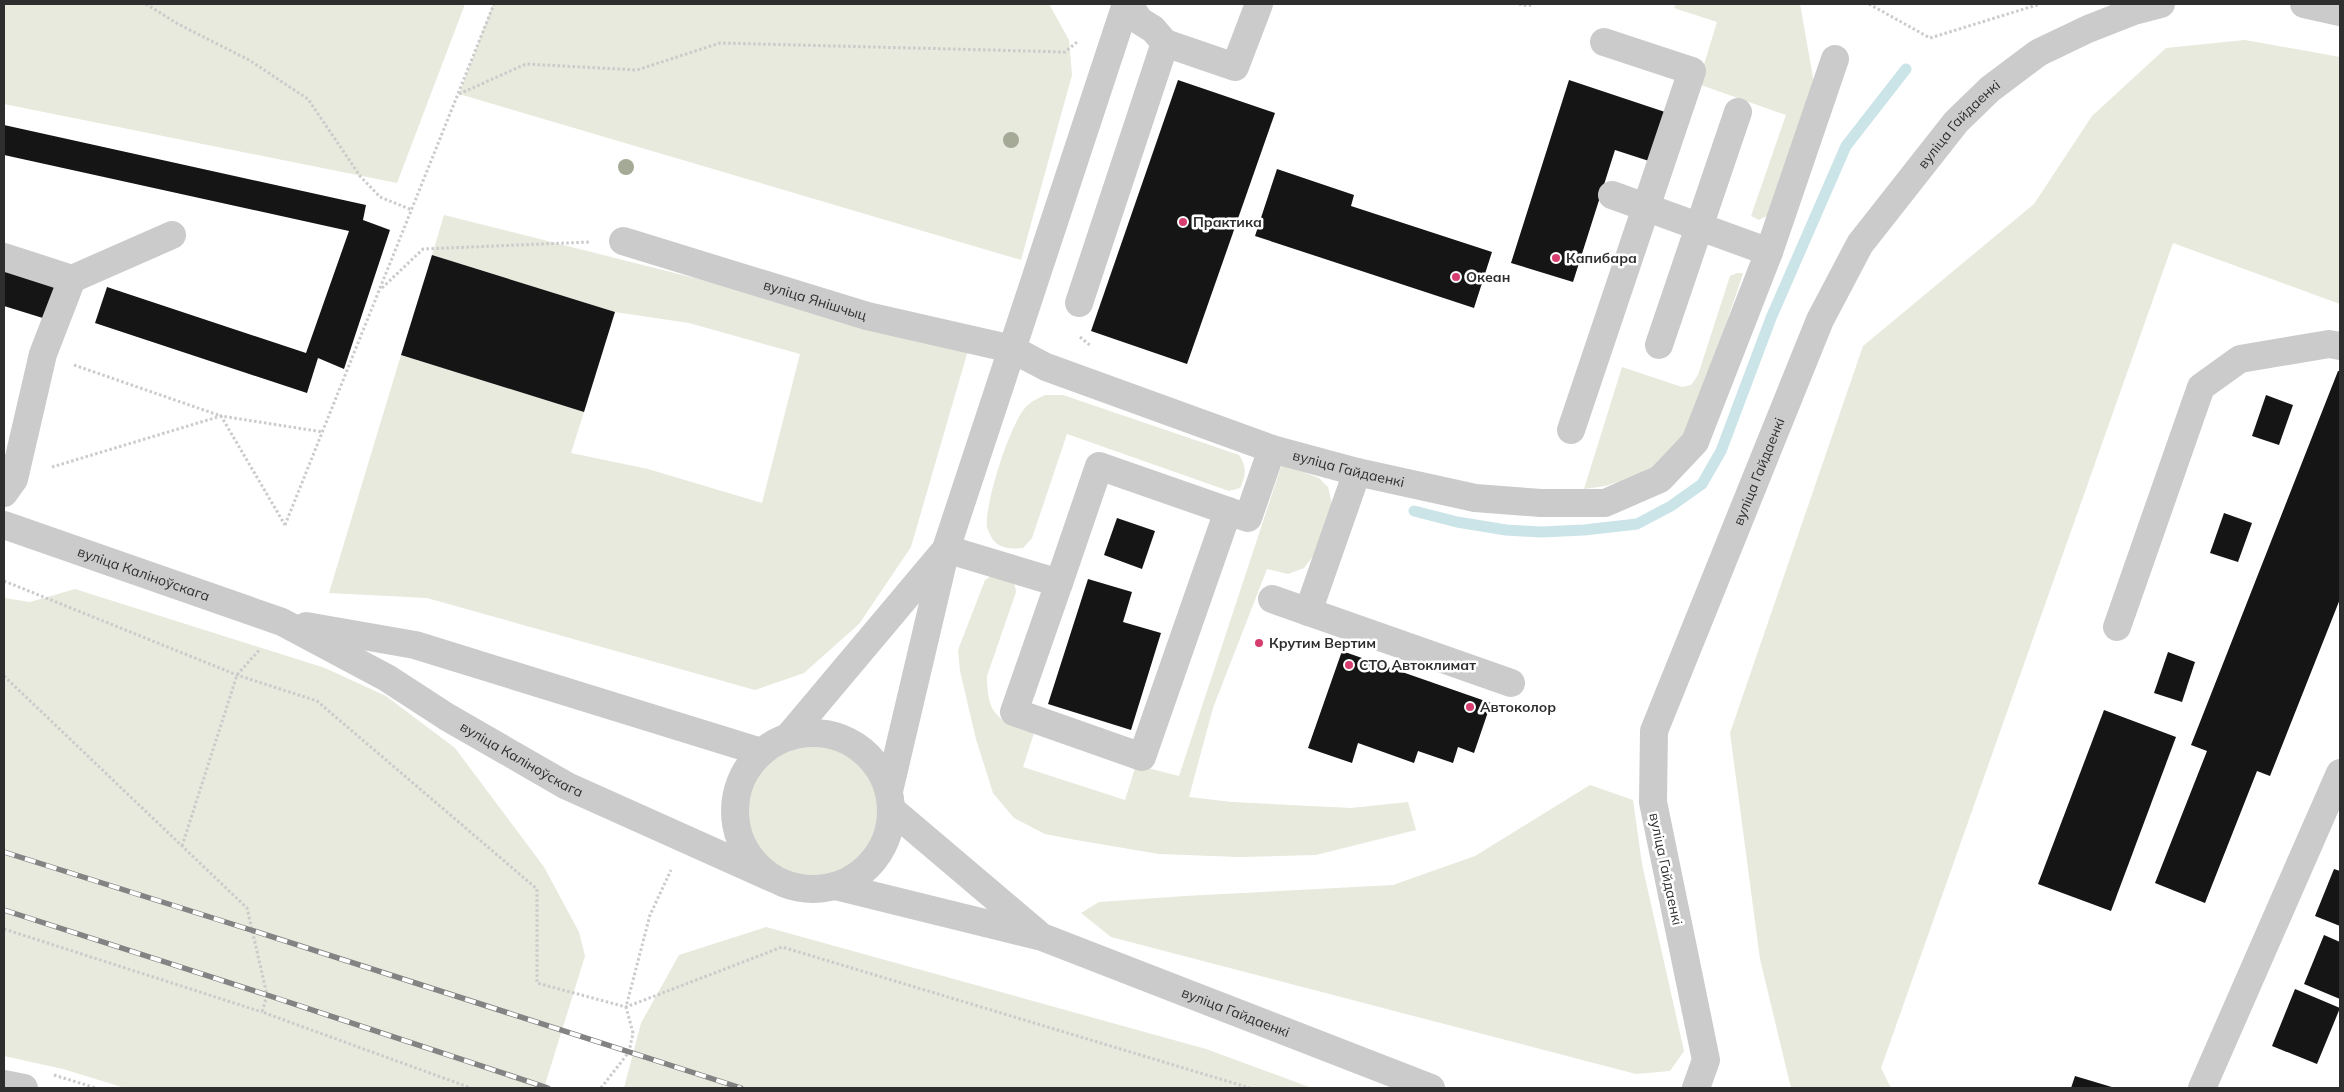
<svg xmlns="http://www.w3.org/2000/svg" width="2344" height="1092" font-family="Mulish,sans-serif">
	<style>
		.green { fill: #e7eadc }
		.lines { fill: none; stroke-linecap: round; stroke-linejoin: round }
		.stream { stroke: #cae4e8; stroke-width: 11 }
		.building { fill: #151515 }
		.path { stroke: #cbcbcb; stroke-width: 3; stroke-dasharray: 2.5 2.5; stroke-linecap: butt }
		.minor { stroke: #cbcbcb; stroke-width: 28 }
		.rail-casing { stroke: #838383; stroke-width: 5.5 }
		.rail { stroke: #fff; stroke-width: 4; stroke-dasharray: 11; stroke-linecap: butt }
		.tree { fill: #a4aa95 }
		.poi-dot { fill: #d73d6f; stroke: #fff; stroke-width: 2 }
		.labels { text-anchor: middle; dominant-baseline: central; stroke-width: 5; stroke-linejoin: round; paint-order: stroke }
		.street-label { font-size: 14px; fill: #2e2e2e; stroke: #fff }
		.poi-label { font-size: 14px; font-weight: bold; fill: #2e2e2e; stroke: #fff; text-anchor: start }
	</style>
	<rect width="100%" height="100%" fill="#fff"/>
	<g class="green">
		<polygon points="4,4 465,4 397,183 4,104"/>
		<polygon points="493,4 1049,4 1069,40 1072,75 1021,260 459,94"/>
		<polygon points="1676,4 1800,4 1814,83 1767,216 1759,220 1751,216 1786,115 1698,84 1717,22 1674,8"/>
		<polygon points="2245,40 2340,57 2340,304 2173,243 1881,1068 1891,1088 1791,1088 1760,959 1730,733 1863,346 2034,204 2092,116 2166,48"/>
		<polygon points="444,215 969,347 911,547 859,624 804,673 755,690 427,598 329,593 401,355 584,412 571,453 648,469 762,503 800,354 689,323 615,312 432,255"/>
		<polygon points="1737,273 1743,273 1741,280 1689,431 1648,473 1605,486 1584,489 1622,367 1682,387 1691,385 1698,375 1730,276"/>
		<path d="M 1045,395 L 1063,395 L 1239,455 C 1247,467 1246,475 1240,488 L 1229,491 L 1067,434 L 1032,538 L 1023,548 C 1014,549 1001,549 994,541 C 992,539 988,531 987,527 C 984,506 1011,418 1028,405 C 1032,401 1039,398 1045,395 Z"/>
		<path d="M 1282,464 L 1319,478 L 1328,487 L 1332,504 L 1313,556 L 1304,568 L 1288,574 L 1267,569 L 1213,708 L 1189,797 L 1232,802 L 1351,808 L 1408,802 L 1416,830 L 1316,855 L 1239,857 L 1159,854 L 1076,840 L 1045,834 L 1014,818 L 993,793 L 976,739 L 960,671 L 958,650 L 985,580 L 993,575 L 1014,580 L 1016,592 L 987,676 C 987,717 999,721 1034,733 L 1023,767 L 1125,800 L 1136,765 L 1179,776 Z"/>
		<polygon points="75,589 325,668 386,696 455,748 544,867 579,932 585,956 544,1088 125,1088 63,1069 4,1056 4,598 30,602"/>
		<circle cx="813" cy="809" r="68"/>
		<polygon points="1590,785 1633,800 1642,864 1684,1051 1670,1071 1636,1074 1111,937 1081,913 1099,902 1185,896 1393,885 1475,856"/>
		<polygon points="766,927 1206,1049 1312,1088 624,1088 641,1023 679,955"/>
	</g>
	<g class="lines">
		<polyline class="stream" points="1414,511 1457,522 1506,530 1541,532 1584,530 1637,524 1671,506 1702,484 1721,451 1771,318 1846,146 1906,69"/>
	</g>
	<g class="building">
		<polygon points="1178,80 1275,113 1187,364 1091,331"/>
		<polygon points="1569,80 1665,112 1649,161 1615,150 1573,282 1511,263"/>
		<polygon points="4,125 366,205 363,220 390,230 344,369 318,358 307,393 95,323 107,287 306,353 349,231 4,155"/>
		<polygon points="1277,169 1354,195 1351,206 1492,252 1474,308 1255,236"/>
		<polygon points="432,255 615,312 584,412 401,355"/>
		<polygon points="4,270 57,287 46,319 4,306"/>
		<polygon points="2338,371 2340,371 2340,599 2270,776 2257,771 2205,903 2155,883 2207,751 2191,745"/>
		<polygon points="2266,395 2293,405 2279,445 2252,436"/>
		<polygon points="2224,513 2252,523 2238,562 2210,553"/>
		<polygon points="1117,518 1155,531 1142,569 1104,555"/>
		<polygon points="1088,579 1132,592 1123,622 1161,633 1131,730 1048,704"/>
		<polygon points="1342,651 1491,703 1474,753 1458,747 1453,763 1418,751 1414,763 1358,743 1352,763 1308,748"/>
		<polygon points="2168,652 2195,662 2182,702 2154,693"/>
		<polygon points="2104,710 2176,737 2111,911 2038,884"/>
		<polygon points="2334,869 2340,871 2340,926 2315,916"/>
		<polygon points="2324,935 2340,942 2340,999 2304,984"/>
		<polygon points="2295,989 2340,1008 2317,1064 2272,1046"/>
		<polygon points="2075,1076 2115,1088 2071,1088"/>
	</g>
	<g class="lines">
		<g class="path">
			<polyline points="146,4 178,24 249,60 308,99 360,176 380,197 412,210"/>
			<polyline points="1519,4 1528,6 1533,4"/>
			<polyline points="1869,4 1930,38 2040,4"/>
			<polyline points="459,94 526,64 637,70 720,43 1065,52 1077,42"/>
			<polyline points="382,288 423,249 590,242"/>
			<polyline points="1080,337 1091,346"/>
			<polyline points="74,365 221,416 285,525"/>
			<polyline points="52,467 221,416 323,432"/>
			<polyline points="285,525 494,4"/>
			<polyline points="4,581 237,675 317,701 537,889 537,983 626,1007 782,947 1250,1088"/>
			<polyline points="4,676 247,908 267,995 262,1012 471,1088"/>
			<polyline points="182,846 237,675 260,649"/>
			<polyline points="4,929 262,1012"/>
			<polyline points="54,1075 96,1088"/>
			<polyline points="601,1088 629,1052 633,1033 626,1007 650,915 671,870"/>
		</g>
		<g class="minor">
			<polyline points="1128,4 1140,21 1153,29 1165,43 1235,67 1259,4"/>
			<polyline points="2304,4 2340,12"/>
			<polyline points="1612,195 1769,252"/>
			<path id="s1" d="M 623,241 L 867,316 L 1012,349 L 1046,367 L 1272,449 L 1357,472 L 1475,498 L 1541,503 L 1605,503 L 1660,479 L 1695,442 L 1769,252 L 1835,59"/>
			<polyline points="4,257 72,279 172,235"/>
			<polyline points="1079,303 1165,43"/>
			<polyline points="1659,345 1738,112"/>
			<polyline points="1571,430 1692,71 1604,42"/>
			<polyline points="4,493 14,479 43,354 72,279"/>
			<path id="s2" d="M 4,525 L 282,622 L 387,678 L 447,717 L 567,786 L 772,878"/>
			<polyline points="946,549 1059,583 1099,466 1248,518 1272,449"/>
			<polyline points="1059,583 1014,712 1142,757 1228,511"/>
			<polyline points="1272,599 1511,683"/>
			<polyline points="1308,612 1357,472"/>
			<polyline points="306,626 415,645 761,752"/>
			<polyline points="2117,627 2201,387 2240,359 2329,344 2340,346"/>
			<circle cx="813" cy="811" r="78"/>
			<polyline points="789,736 942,554"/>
			<polyline points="889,791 946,549 1126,4"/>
			<polyline points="892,810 1037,933"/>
			<path id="s3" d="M 835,886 L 1042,937 L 1431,1088"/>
			<polyline points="4,1084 24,1088"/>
			<path id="s4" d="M 1696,1088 L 1706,1060 L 1653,802 L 1654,731 L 1820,320 L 1860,244 L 1956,122 L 1990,89 L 2038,53 L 2088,29 L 2134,11 L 2161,4"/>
			<polyline points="2202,1088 2340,773"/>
		</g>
		<g class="rail-casing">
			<g id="rail">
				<polyline points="4,852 251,930 741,1088"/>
				<polyline points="4,910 267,995 548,1088"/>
			</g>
		</g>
		<use href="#rail" class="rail"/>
	</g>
	<g class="tree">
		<circle cx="1011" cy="140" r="8"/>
		<circle cx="626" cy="167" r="8"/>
	</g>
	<g class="poi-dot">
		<circle cx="1183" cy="222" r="5"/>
		<circle cx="1556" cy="258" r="5"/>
		<circle cx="1456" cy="277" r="5"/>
		<circle cx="1259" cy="643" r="5"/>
		<circle cx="1349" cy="665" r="5"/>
		<circle cx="1470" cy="707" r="5"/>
	</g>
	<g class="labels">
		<g class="street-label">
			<text stroke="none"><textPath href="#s4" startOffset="1049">вуліца Гайдаенкі</textPath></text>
			<text stroke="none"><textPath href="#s1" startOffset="201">вуліца Янішчыц</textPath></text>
			<text stroke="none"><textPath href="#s1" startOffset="762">вуліца Гайдаенкі</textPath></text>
			<text stroke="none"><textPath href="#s4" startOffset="644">вуліца Гайдаенкі</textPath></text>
			<text stroke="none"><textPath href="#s2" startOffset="148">вуліца Каліноўскага</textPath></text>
			<text stroke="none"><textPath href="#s2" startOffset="571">вуліца Каліноўскага</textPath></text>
			<text transform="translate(1666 869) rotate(78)">вуліца Гайдаенкі</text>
			<text stroke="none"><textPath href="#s3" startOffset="421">вуліца Гайдаенкі</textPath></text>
		</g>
		<g class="poi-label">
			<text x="1193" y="222">Практика</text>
			<text x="1566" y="258">Капибара</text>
			<text x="1466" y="277">Океан</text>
			<text x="1269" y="643">Крутим Вертим</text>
			<text x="1359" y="665">СТО Автоклимат</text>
			<text x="1480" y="707">Автоколор</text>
		</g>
	</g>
	<rect width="2344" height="1092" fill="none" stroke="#2e2e2e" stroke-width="10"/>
</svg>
